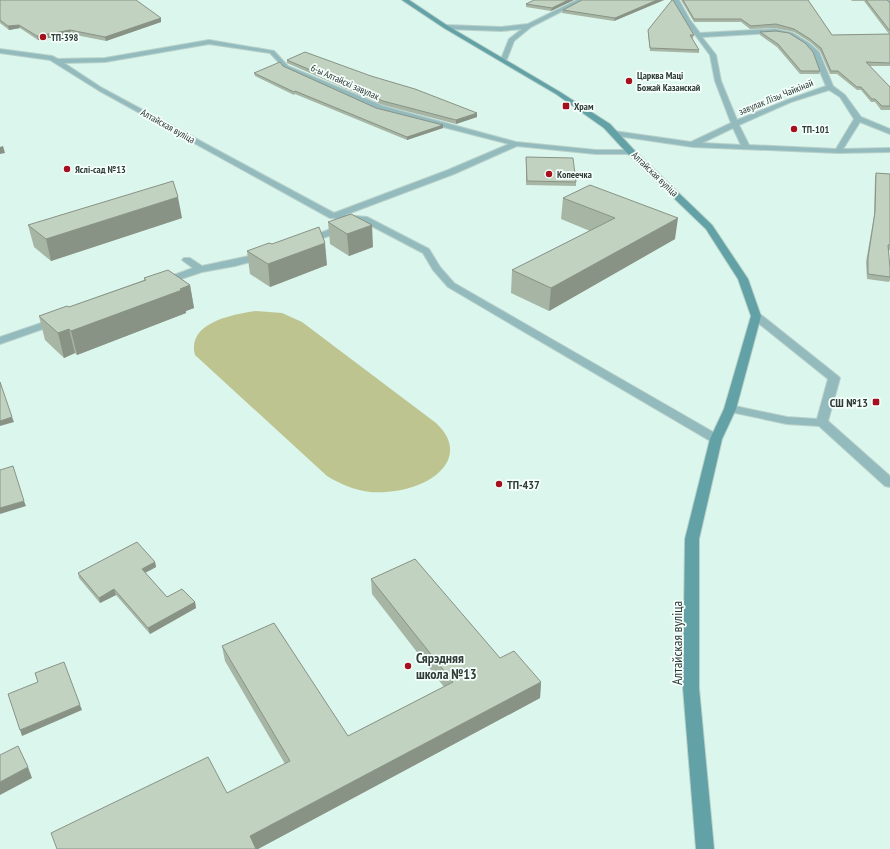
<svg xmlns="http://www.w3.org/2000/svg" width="890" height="849" font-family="'PT Sans Narrow',sans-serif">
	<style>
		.green { fill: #bdc48f }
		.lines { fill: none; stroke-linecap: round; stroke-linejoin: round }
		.minor-casing { stroke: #b9d1c9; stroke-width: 2 }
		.secondary-casing { stroke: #b9d1c9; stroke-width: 2 }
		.minor { fill: #93bbbe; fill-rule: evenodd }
		.secondary { fill: #62a1a6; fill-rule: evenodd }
		.wall { fill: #a7b5a5 }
		.shaded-wall { fill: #889386 }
		.building { fill: #c2d2c0; stroke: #889386 }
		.poi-dot { fill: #a60f1e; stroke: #f5fffb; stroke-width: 1.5 }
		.labels { text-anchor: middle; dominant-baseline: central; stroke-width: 3.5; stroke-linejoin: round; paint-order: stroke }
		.far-poi-label { font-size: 10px; font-weight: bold; fill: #313b38; stroke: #f5fffb; text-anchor: start }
		.far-street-label { font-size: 10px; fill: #313b38; stroke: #f5fffb }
		.poi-label { font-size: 12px; font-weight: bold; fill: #313b38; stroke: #f5fffb; text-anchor: end }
		.near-street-label { font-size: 14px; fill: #313b38; stroke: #f5fffb }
		.near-poi-label { font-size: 14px; font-weight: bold; fill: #313b38; stroke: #f5fffb; text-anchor: start }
	</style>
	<rect width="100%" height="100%" fill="#dbf6ed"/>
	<path class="green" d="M 256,311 L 282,313 L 302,322 L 436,423 C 463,448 448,473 418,485 C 403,491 386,493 370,492 C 354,490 340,484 327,476 L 195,355 C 186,323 233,314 256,311 Z"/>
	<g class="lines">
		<g class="minor-casing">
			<g id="minor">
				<polygon points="577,0 584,0 531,27 514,41 507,59 504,61 501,59 509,39 522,29 501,31 446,29 443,27 446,25 501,27 528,24"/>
				<path d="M 673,0 L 679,0 L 690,20 L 700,33 L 775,29 L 793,33 L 809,43 L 819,52 L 833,86 L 845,95 L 861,117 L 890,129 L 890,134 L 860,122 L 843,149 L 890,148 L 890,152 L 838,153 L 693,147 L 611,135 L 611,131 L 614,131 L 691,142 L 731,123 L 715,81 L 710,55 L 684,20 ZM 775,33 L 789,35 L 805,45 L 814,54 L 818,67 L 826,86 L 787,100 L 737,120 L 721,81 L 716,55 L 702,37 ZM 829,90 L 840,97 L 854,119 L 836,149 L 749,145 L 739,125 L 791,102 ZM 733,128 L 741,145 L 702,143 Z"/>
				<polygon points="884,0 890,0 890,5"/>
				<path d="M 209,40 L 274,51 L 288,66 L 383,106 L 516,142 L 596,150 L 634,150 L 634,154 L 596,154 L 517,146 L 454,174 L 345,215 L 367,217 L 429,249 L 440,267 L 454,283 L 720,436 L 722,439 L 720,442 L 712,442 L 448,287 L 433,270 L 423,253 L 362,221 L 330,218 L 98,90 L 50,60 L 0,53 L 0,49 L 52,56 L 58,59 L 105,58 ZM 209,44 L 270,53 L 284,68 L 377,110 L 509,144 L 448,170 L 334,213 L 102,88 L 64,63 L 105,62 Z"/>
				<polygon points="344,224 348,227 347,229 310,243 304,243 302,241 304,239"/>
				<polygon points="263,253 268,256 266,258 235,266 202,272 163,285 158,282 160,280 193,268 182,260 184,258 190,258 202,266"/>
				<polygon points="756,313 760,314 838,376 840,378 828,421 890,476 890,487 885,486 819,426 787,424 726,411 724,409 726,407 730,405 787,417 817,419 828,379 752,318 751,316 752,314"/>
				<polygon points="56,318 61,321 60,323 0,344 0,337"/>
			</g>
		</g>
		<g class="secondary-casing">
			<polygon id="secondary" points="402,0 409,0 448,26 560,92 610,124 634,150 712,225 748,279 761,316 736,409 722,439 699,539 699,688 714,849 696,849 683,688 685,539 710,439 724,409 751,316 738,279 706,229 628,154 604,128 556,94 444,28"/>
		</g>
		<use href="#minor" class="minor"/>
		<use href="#secondary" class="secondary"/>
	</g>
	<g class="wall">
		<polygon points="0,0 161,18 161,22 106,41 71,34 38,40 20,28 9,30 0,23"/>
		<polygon points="574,0 551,11 526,7 526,4"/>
		<polygon points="664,0 614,21 562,13 563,10"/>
		<polygon points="681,0 808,0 832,35 889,34 864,1 852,1 851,0 887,0 890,3 890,66 869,66 890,87 890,110 881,110 875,102 871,102 861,90 857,90 837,74 830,74 820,51 810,42 794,32 775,28 750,29 741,22 694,22"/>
		<polygon points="648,30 694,35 693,38 692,38 699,50 699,53 650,51 648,33"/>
		<polygon points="760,32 820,71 819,74 800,74 777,47 760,35"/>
		<polygon points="287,60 371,76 477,117 456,124 383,105 287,63"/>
		<polygon points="283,66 376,108 443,128 407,140 295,94 294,95 255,76 254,73"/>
		<polygon points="526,157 576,182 576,186 526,185"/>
		<polygon points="876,173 890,174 890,250 888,250 890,268 890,280 889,282 867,279 866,262 874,216 875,177"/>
		<polygon points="563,198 675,239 549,311 511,293 512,270 590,231 561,219"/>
		<polygon points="182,218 51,261 34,247 28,225"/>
		<polygon points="328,222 373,247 349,256 330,244"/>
		<polygon points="272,244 327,265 270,287 250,274 247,251"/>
		<polygon points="144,278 190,285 194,308 186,311 186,313 77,355 75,353 64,358 45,340 39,316 69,307 144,280"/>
		<polygon points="155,562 156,567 145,573 167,597 195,602 196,608 150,634 116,595 100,603 79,578 78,573"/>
		<polygon points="371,579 500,658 541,682 540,698 258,849 57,849 227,793 285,764 225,661 222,646 348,736 444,687 372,594"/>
	</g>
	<g class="shaded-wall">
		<polygon points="568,0 574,0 551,11 552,8"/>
		<polygon points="657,0 664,0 614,21 615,18"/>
		<polygon points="161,18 161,22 106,41 105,37"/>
		<polygon points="19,25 20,28 9,30 8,26"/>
		<polygon points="70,30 71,34 38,40 37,36"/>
		<polygon points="477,113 477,117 456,124 456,120"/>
		<polygon points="443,125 443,128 407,140 407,137"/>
		<polygon points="3,146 5,153 0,154 0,147"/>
		<polygon points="178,197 182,218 51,261 46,239"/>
		<polygon points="678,218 675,239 549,311 551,288"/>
		<polygon points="372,225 373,247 349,256 347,234"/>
		<polygon points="325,243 327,265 270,287 268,264"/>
		<polygon points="190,285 194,308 186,311 186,313 77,355 71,331"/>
		<polygon points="69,329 75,353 64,358 58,333"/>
		<polygon points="12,417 14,422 0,426 0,421"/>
		<polygon points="24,501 26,506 0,514 0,508"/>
		<polygon points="155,562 156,567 143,574 142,569"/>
		<polygon points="114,589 116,595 100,603 99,598"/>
		<polygon points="195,602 196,608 150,634 148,628"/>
		<polygon points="541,682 540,698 258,849 252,849 250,836"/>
		<polygon points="80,705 82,710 22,736 20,730"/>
		<polygon points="28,767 32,778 0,795 0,782"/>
	</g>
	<g class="building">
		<polygon points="0,0 136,0 161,18 105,37 70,30 37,36 19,25 8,26 0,20"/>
		<polygon points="534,0 568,0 552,8 526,4"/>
		<polygon points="582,0 657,0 615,18 563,10"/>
		<polygon points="672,0 673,0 694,35 690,35 699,50 650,48 648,30"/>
		<polygon points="683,0 808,0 832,35 890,34 890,63 866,62 890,87 890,106 882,106 875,99 872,99 861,87 857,87 838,71 831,71 821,48 810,39 794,29 776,24 751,26 741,19 694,19"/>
		<polygon points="866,0 887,0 890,3 890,31"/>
		<polygon points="776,31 789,33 805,43 813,52 820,71 801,71 778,44 760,32"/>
		<polygon points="305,52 371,76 415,89 477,113 456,120 383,101 287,60"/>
		<polygon points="280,62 283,66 376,108 443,125 407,137 295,91 294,92 254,73"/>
		<polygon points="526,157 573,158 576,182 527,181"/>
		<polygon points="876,173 890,174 890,245 888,245 890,268 890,277 868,274 868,258 875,212"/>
		<polygon points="173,181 178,197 46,239 28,225"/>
		<polygon points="590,185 678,218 551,288 512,270 615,218 563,198"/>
		<polygon points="351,214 372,225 347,234 328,222"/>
		<polygon points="319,227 325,243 268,264 247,251 269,243 272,244"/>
		<polygon points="168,270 190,285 180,289 182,290 71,331 69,329 58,333 39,316 67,306 69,307 146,280 144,278"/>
		<polygon points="0,382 12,417 0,421"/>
		<polygon points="13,466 24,501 0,508 0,470"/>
		<polygon points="137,542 155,562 142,569 167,597 182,589 195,602 148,628 114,589 99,598 78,573"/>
		<polygon points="415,559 500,658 514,651 541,682 250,836 256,849 57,849 51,833 208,757 227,793 290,761 222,646 274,623 348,736 453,682 371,579"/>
		<polygon points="64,662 80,705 20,730 8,694 38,682 35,673"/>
		<polygon points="18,746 28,767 0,782 0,755"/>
	</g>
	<g class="poi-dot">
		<circle cx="43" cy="37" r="4"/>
		<circle cx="629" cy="81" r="4"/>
		<rect x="562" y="102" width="8" height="8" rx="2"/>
		<circle cx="794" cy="129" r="4"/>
		<circle cx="67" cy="169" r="4"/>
		<circle cx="549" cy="174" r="4"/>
		<rect x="872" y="398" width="8" height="8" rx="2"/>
		<circle cx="499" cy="484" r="4"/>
		<circle cx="408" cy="666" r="4"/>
	</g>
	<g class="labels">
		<g class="far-poi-label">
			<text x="51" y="37">ТП-398</text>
			<text x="637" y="75">Царква Маці<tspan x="637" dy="12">Божай Казанскай</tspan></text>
			<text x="574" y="106">Храм</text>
			<text x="802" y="129">ТП-101</text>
			<text x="75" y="169">Яслі-сад №13</text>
			<text x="557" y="174">Копеечка</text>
		</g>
		<g class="far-street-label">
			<text transform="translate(345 82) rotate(24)">6-ы Алтайскі завулак</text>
			<text transform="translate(776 97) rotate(-22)">завулак Лізы Чайкінай</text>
			<text transform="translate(168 126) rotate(29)">Алтайская вуліца</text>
			<text transform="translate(655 174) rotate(44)">Алтайская вуліца</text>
		</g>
		<g class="poi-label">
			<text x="868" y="402">СШ №13</text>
			<text x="507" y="484" text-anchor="start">ТП-437</text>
		</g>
		<g class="near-street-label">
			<text transform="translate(677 643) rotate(-90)">Алтайская вуліца</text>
		</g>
		<g class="near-poi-label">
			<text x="416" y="658">Сярэдняя<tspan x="416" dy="16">школа №13</tspan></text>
		</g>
	</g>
</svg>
